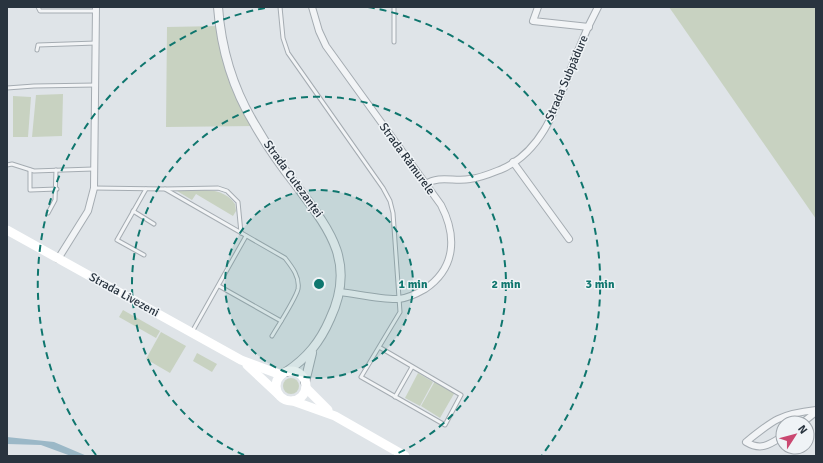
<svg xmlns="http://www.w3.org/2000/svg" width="823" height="463" font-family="Signika,sans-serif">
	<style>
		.green { fill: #c8d2c1 }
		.water { fill: #9bb8c7 }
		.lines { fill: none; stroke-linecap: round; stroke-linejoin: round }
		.service-casing { stroke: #a5acb2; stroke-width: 5 }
		.minor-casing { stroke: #a5acb2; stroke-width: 8 }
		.tertiary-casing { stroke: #a5acb2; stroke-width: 10 }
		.service { stroke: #f2f4f6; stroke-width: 3 }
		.minor { stroke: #f2f4f6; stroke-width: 6 }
		.tertiary { stroke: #f2f4f6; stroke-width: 8 }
		.secondary { stroke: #fff; stroke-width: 9 }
		.ring { fill: none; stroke: #0f766e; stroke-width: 2; stroke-dasharray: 7 5 }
		.labels { text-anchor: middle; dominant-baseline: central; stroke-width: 3; stroke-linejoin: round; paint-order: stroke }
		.street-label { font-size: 12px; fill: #29343f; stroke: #eff3f6 }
		.centre { fill: #0f766e; stroke: #eff3f6; stroke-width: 2 }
		.ring-label { font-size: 12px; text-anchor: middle; font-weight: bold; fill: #0f766e; stroke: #eff3f6; stroke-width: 3; stroke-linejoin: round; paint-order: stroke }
	</style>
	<rect width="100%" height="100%" fill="#dfe4e8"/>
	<g class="green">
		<polygon points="669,7 816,7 816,219"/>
		<polygon points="219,26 222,40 255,126 166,127 167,27"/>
		<polygon points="63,94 62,136 32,137 36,95"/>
		<polygon points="13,96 31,97 28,137 13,137"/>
		<path d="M 177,191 C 197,191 222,185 235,204 L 236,211 L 233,216 L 196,194 L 192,200 Z"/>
		<polygon points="123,310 160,331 156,338 119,317"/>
		<polygon points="161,332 186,346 170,373 146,359"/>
		<polygon points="197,353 217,364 212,372 193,361"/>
		<polygon points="418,373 433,382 420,406 405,398"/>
		<circle cx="291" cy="386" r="8"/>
		<polygon points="435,381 455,392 440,418 421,406"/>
	</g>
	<polygon class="water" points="7,437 54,442 87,456 71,456 41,445 7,444"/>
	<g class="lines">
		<g class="service-casing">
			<g id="service">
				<polyline points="38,7 40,11 96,11"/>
				<polyline points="280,7 283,38 288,53 383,188 390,201 393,213 400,312 361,377 445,425 461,395 379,347"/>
				<polyline points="394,7 394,42"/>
				<polyline points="37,50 38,45 96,43"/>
				<polyline points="7,88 34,86 96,85"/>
				<polyline points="7,165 12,164 34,171 93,169"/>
				<polyline points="30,170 30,190 57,189"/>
				<path d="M 94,188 L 165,189 L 285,258 C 292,267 300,277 298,289 C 296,298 278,326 272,336"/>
				<polyline points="165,189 218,188 227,191 238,202 241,233"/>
				<polyline points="133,211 154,224"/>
				<polyline points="48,213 55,200 56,170"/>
				<polyline points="144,255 117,240 146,189"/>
				<polyline points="219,286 281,321"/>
				<polyline points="192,332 246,236"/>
				<polyline points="395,397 412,367"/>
			</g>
		</g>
		<g class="minor-casing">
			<g id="minor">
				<path d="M 312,7 L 319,31 L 326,46 L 441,205 C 457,236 456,268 425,289 C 418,293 407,298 399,299 C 383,300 357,294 340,292"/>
				<polyline points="538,7 533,21 589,27"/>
				<polyline points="513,162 569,239"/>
				<path d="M 426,184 C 439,175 455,182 470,179 C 481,178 492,173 502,169 C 550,148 561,89 580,46 C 585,33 591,20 598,7"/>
				<polyline points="58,259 88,211 94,188 96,7"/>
				<polyline points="802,423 816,412"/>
				<path d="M 783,436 C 769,445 761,451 746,442 C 773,420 780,414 816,410"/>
			</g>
		</g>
		<g class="tertiary-casing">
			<g id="tertiary">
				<path d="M 218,7 C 221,48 233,89 255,125 C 267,146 281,166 296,185 C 329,229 357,262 330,319 C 320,342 307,358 286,372"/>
				<polyline points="305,382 312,353"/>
			</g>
		</g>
		<use href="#service" class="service"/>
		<use href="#minor" class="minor"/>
		<use href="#tertiary" class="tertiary"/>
		<g class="secondary">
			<polyline points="7,230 241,360 281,375"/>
			<polyline points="247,365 278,394"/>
			<circle cx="291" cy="386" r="15"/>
			<polyline points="306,388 328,410"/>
			<polyline points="293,401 335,416 405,456"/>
		</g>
	</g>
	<circle cx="319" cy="284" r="94" fill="#0f766e" fill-opacity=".12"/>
	<g class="ring">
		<circle cx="319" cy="284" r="94"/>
		<path d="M244 455A187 187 0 1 1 394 455"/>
		<path d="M96 455A281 281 0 0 1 270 7M368 7A281 281 0 0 1 542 455"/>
	</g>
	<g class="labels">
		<g class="street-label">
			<text transform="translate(567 78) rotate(-67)">Strada Subpădure</text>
			<text transform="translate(407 159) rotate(54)">Strada Rămurele</text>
			<text transform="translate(293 179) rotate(54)">Strada Cutezanței</text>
			<text transform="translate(124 295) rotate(29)">Strada Livezeni</text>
		</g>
	</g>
	<circle cx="319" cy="284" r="6" class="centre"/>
	<g class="ring-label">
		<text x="413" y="288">1 min</text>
		<text x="506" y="288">2 min</text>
		<text x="600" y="288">3 min</text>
	</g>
	<rect width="823" height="463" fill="none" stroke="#29343f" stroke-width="16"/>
	<g transform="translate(795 435) rotate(54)"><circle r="19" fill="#eff3f6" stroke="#a0a7ad"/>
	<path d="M0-3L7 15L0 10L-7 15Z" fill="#ca4871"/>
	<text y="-6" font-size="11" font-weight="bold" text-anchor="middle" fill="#29343f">N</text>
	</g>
</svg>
